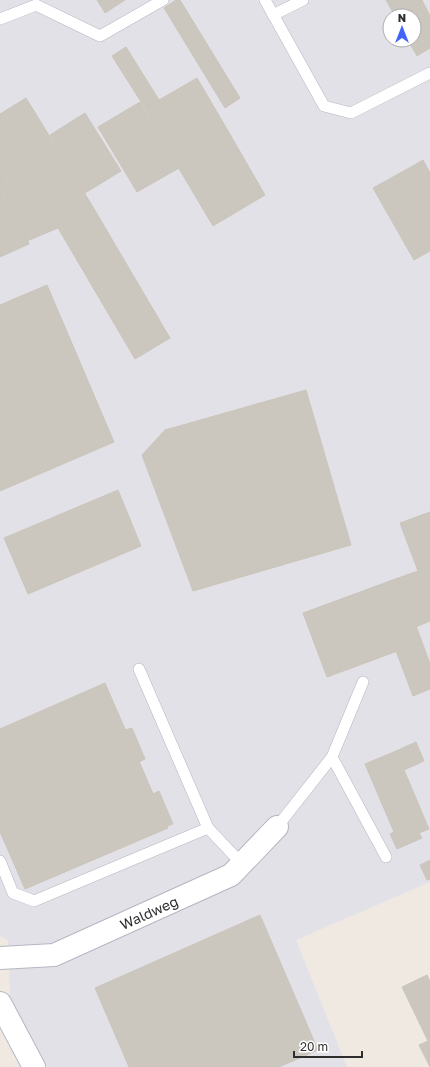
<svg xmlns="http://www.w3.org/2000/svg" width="430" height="1067" font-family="'Golos Text',sans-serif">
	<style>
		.industrial { fill: #e3e1e8; fill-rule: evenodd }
		.building { fill: #cbc7bf; stroke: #cbc5ba }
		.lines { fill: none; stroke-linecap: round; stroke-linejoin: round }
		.lane-casing { stroke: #b4b7c1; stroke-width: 12 }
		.street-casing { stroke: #b4b7c1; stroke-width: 24 }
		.lane { stroke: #fff; stroke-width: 11 }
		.street { stroke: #fff; stroke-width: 22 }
		.labels { text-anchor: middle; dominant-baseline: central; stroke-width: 3.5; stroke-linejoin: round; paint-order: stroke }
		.street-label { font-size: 14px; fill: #2e2e2e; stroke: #fff }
	</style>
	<rect width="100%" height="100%" fill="#efe9e1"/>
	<path class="industrial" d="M 0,0 L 430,0 L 430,882 L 296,940 L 347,1067 L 47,1067 L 10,997 L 8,940 L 0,936 ZM 390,16 L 414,16 L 414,40 L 390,40 Z"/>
	<g class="building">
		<polygon points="97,0 125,0 105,13"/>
		<polygon points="176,0 180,0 240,98 225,108 164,8"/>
		<polygon points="386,0 422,0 430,16 430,48 417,56 408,40 414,40 414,16 395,16"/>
		<polygon points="126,47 159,100 145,108 112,56"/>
		<polygon points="197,78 231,136 178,167 145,108"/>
		<polygon points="26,98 93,207 170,338 135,359 58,228 27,241 0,177 0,114"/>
		<polygon points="140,102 179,168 137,192 98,127"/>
		<polygon points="85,113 121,171 85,193 50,135"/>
		<polygon points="231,136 265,195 213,226 178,167"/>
		<polygon points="423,160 430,173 430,200 411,167"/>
		<polygon points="411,167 430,200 430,251 414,260 373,188"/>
		<polygon points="0,177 29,244 0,257"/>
		<polygon points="47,285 114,442 0,491 0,305"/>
		<polygon points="306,390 351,545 193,591 142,455 165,430"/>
		<polygon points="118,490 141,546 28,594 4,538"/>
		<polygon points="430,512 430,621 416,627 398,578 418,571 400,523"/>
		<polygon points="398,578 422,642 327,677 303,613"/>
		<polygon points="422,642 430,664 430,689 413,696 396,651"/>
		<polygon points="105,683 168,828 25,889 0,832 0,729"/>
		<polygon points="132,728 145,759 139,762 125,730"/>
		<polygon points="416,742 424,761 404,770 396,751"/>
		<polygon points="396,751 429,829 419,833 422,838 397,849 390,834 394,832 365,764"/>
		<polygon points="159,791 173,824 167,826 153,794"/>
		<polygon points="430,860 430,879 427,880 420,865"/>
		<polygon points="260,915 318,1050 279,1067 129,1067 95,988"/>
		<polygon points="427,975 430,982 430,988 415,996 422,1010 430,1006 430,1067 419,1045 428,1041 402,987"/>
		<polygon points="430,989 430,1006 422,1010 415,996"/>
	</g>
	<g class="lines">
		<g class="lane-casing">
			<g id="lane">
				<polyline points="265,0 324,106 351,113 430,73"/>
				<polyline points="273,15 303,0"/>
				<polyline points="0,19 36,5 100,36 163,0"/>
				<polyline points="139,669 208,828 242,864"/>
				<polyline points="332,757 386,857"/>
				<polyline points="277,827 332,757 363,682"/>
				<polyline points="0,861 13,893 34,901 208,828"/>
			</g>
		</g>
		<g class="street-casing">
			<g id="street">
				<path id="s1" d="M 0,958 L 54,955 L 231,875 L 277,827"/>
				<polyline points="0,1003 34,1067"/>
			</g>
		</g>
		<use href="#lane" class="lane"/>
		<use href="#street" class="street"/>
	</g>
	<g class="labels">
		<g class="street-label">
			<text stroke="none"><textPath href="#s1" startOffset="158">Waldweg</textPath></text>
		</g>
	</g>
	<g transform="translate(402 28)"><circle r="19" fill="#ffffff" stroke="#ababab"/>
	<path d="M0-3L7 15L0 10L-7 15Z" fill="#4264fb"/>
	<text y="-6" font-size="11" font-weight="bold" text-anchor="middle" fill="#2e2e2e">N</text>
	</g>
	<path d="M294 1051v6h68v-6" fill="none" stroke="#2e2e2e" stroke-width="2"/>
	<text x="300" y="1051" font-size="12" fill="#2e2e2e" stroke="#ffffff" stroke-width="3" paint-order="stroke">20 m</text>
</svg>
